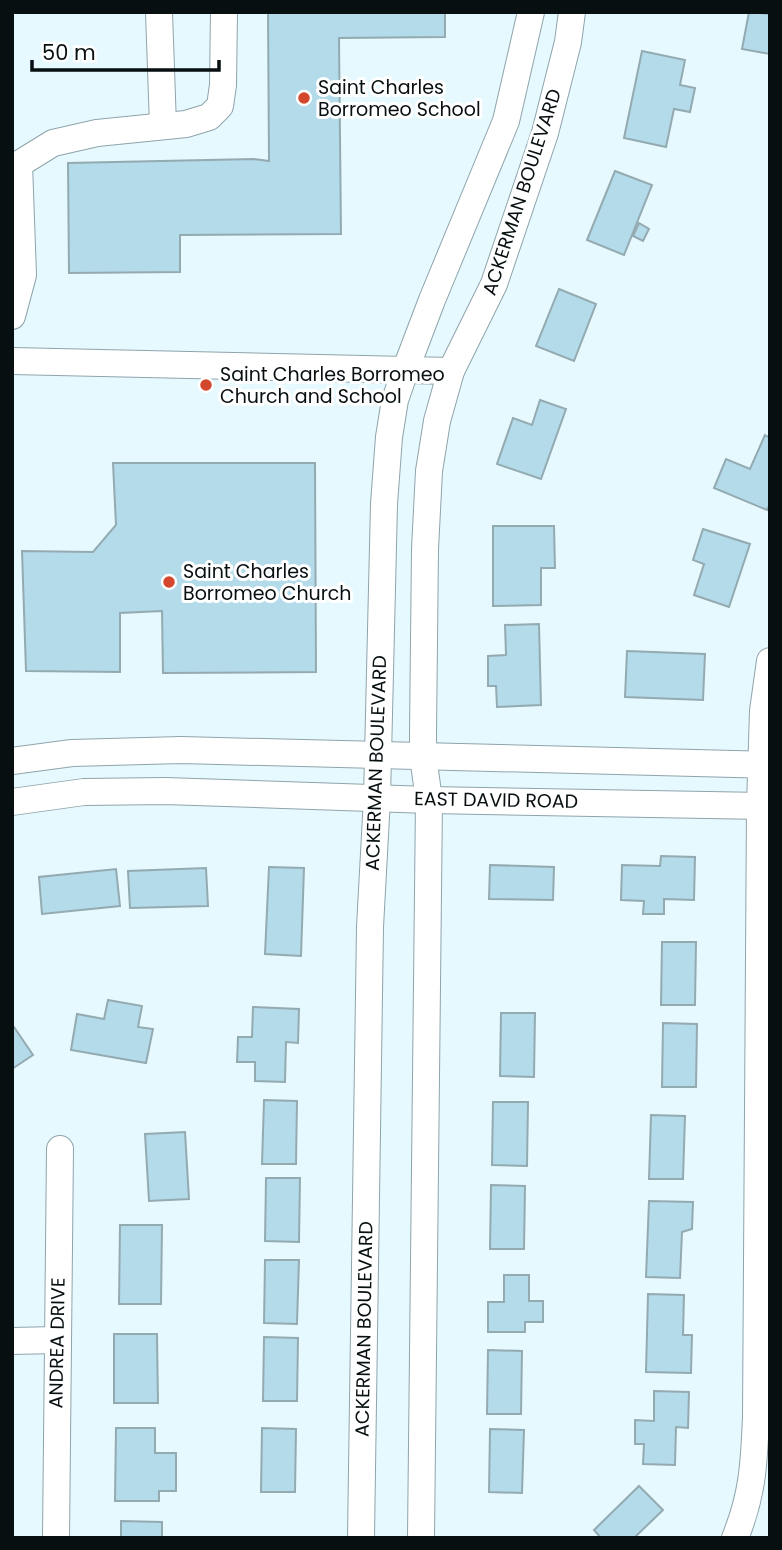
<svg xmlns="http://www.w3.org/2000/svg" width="782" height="1550" font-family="Poppins,sans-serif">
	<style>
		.building { fill: #b3dbe9; stroke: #94aab1; stroke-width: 2 }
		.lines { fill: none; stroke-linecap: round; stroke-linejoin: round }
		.minor-casing { stroke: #8ea4ab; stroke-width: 28 }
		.minor { stroke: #fff; stroke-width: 26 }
		.poi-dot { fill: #d3482d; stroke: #fff; stroke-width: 2.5 }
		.labels { text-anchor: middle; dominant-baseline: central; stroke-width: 6; stroke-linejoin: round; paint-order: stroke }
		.poi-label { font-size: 19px; fill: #070f11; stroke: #fff; text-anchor: start }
		.street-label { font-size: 19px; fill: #070f11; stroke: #fff }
	</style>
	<rect width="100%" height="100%" fill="#e6f9ff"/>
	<g class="building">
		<polygon points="268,12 445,12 445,37 339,38 341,234 180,235 180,272 69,273 68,163 254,159 269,161"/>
		<polygon points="749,12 770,14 770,54 742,49"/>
		<polygon points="642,51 685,60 680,85 695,88 690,112 674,109 666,147 624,138"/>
		<polygon points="615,171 652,185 624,255 587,240"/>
		<polygon points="639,223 649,229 643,241 633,236"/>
		<polygon points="559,289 596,304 574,361 536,346"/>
		<polygon points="540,400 566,409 541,479 497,464 513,418 532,425"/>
		<polygon points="765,435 770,438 770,504 767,510 714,488 726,459 750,469"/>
		<polygon points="113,463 315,463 316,672 163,673 162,611 120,613 120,672 26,671 22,551 93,552 116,525"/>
		<polygon points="493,526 554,526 555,568 541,568 541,605 493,606"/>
		<polygon points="703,529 750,544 729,607 694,595 704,564 693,560"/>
		<polygon points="539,624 541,705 497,707 496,686 488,686 488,656 506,655 505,625"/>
		<polygon points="627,651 705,654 703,700 625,697"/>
		<polygon points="661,856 695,857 694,900 664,899 664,914 643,914 644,901 621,900 622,865 660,866"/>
		<polygon points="490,865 554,867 553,900 489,899"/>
		<polygon points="269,867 304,868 301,956 265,954"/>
		<polygon points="206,868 208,906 130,908 128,871"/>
		<polygon points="116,869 120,906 42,914 39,877"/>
		<polygon points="662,942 696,942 695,1005 661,1005"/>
		<polygon points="108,1000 142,1006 138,1027 153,1029 146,1063 71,1050 77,1014 104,1019"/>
		<polygon points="253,1007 299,1009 298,1043 286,1042 285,1082 255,1081 255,1062 237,1062 238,1037 252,1037"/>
		<polygon points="501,1013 535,1013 534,1077 500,1076"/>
		<polygon points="663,1023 697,1024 696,1087 662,1087"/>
		<polygon points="14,1027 33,1055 12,1069 12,1028"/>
		<polygon points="264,1100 297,1101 296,1164 262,1164"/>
		<polygon points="493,1102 528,1102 527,1166 492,1165"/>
		<polygon points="651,1115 685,1116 683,1179 649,1179"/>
		<polygon points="185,1132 189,1199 149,1201 145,1134"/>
		<polygon points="266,1178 300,1178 299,1242 265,1241"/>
		<polygon points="491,1185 525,1186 524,1249 490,1249"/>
		<polygon points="649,1201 693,1202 692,1229 682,1232 680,1278 646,1277"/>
		<polygon points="120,1225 162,1225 161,1304 119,1304"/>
		<polygon points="265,1260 299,1260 297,1324 264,1323"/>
		<polygon points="504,1275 529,1275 529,1301 543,1301 543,1322 525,1322 525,1332 488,1332 488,1302 504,1302"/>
		<polygon points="648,1294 684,1295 683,1335 692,1335 691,1373 646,1372"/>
		<polygon points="114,1334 157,1334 158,1403 114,1403"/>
		<polygon points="264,1337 298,1338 297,1401 263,1401"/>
		<polygon points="488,1350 522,1351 521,1414 487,1414"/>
		<polygon points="654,1391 689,1392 688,1428 676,1427 675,1465 643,1464 644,1444 635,1444 635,1420 654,1421"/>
		<polygon points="116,1428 155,1428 155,1453 176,1453 176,1491 159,1491 159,1501 115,1501"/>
		<polygon points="262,1428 296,1429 295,1492 261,1492"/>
		<polygon points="490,1429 524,1430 522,1493 489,1492"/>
		<polygon points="639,1486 663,1510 634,1538 601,1538 594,1530"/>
		<polygon points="121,1521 162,1522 162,1538 121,1538"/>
	</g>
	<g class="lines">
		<g class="minor-casing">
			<g id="minor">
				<polyline points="159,12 163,126"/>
				<polyline points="12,316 23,275 19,164 53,143 97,133 186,124 209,117 220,106 223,85 224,12"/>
				<polyline points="12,361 451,371"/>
				<polyline points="12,761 72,753 181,750 770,765"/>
				<polyline points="12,802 84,792 165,791 429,800 770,806"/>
				<polyline points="12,1341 57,1340"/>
				<polyline points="56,1538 60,1149"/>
				<polyline points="361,1538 370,927 377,798 384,504 389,437 395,400 405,371 432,300 506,121 531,12"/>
				<polyline points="421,1538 429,800 423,756 423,733 425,549 429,471 437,421 451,371 494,284 545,133 568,42 572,12"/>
				<path d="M 735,1538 C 753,1494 754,1463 756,1417 L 760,806 L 763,711 L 770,661"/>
			</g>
		</g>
		<use href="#minor" class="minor"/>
	</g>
	<g class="poi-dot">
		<circle cx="304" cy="98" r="7"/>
		<circle cx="206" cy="385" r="7"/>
		<circle cx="169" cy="582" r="7"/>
	</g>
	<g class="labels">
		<g class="poi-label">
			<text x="318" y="87">Saint Charles<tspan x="318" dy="22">Borromeo School</tspan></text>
			<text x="220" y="374">Saint Charles Borromeo<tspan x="220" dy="22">Church and School</tspan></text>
			<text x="183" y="571">Saint Charles<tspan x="183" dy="22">Borromeo Church</tspan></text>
		</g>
		<g class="street-label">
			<text transform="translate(522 192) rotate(-72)">ACKERMAN BOULEVARD</text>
			<text transform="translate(376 763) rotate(-88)">ACKERMAN BOULEVARD</text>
			<text transform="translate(496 800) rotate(1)">EAST DAVID ROAD</text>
			<text transform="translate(364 1329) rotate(-89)">ACKERMAN BOULEVARD</text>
			<text transform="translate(57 1343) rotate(-89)">ANDREA DRIVE</text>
		</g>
	</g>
	<rect width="782" height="1550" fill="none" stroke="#070f11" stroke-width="28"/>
	<path d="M32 60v10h187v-10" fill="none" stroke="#070f11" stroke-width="3.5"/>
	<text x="42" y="60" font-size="21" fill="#070f11" stroke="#ffffff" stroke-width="5" paint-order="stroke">50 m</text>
</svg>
